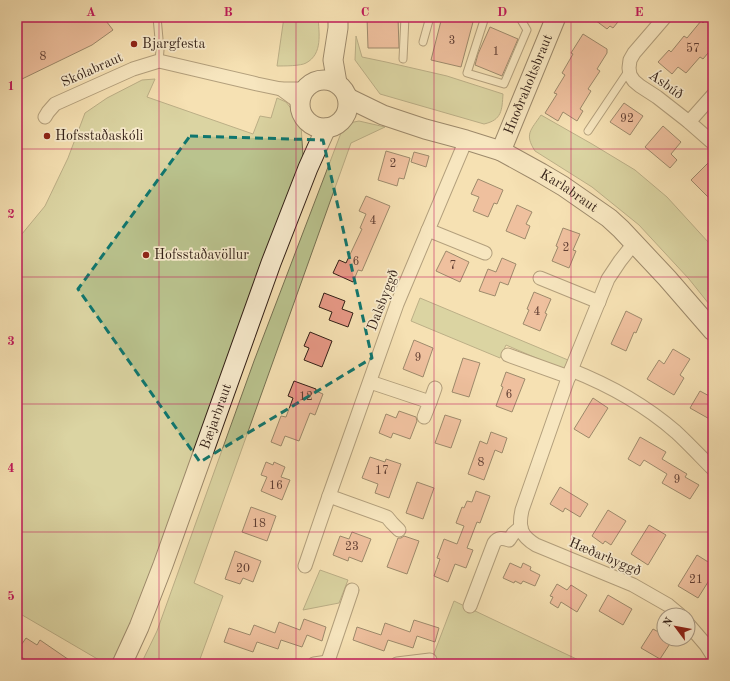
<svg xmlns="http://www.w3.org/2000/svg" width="730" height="681" font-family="'Old Standard TT',serif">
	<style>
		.green { fill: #bac38e; stroke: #767152 }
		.building { fill: #e69885; stroke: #321f16 }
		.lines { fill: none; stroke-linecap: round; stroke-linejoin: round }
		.lane-casing { stroke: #63503d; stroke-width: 9 }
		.street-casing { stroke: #63503d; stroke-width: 15 }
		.secondary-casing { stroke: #321f16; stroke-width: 21 }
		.lane { stroke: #f9ecce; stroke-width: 7 }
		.street { stroke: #f9ecce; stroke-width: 13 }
		.secondary { stroke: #f9ecce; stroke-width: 19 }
		.marked { fill: none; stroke: #0f766e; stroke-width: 3; stroke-dasharray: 8 5; stroke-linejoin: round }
		.grid { fill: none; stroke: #c2185b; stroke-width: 1; stroke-opacity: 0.55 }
		.poi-dot { fill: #8f2418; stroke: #f9ecce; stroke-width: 1.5 }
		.labels { text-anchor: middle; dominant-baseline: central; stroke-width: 3.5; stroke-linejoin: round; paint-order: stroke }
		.number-label { font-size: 12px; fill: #5f3d32 }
		.poi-label { font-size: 14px; fill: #321f16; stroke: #f9ecce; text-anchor: start }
		.street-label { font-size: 14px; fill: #321f16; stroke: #f9ecce }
		.neatline { fill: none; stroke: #c2185b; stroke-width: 1.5 }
		.grid-label { font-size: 13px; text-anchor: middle; font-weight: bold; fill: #c2185b }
	</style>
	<rect width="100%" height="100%" fill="#f6e1b3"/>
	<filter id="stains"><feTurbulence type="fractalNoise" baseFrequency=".005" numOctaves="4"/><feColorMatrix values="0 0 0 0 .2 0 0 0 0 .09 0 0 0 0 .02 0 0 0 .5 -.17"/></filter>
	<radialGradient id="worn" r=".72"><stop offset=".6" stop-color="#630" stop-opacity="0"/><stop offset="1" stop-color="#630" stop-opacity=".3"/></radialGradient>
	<g class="green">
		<path d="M 284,17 L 318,17 C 319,33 323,54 306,63 C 301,66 284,66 277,66 Z"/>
		<path d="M 356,36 L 362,57 L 386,62 L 447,76 L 503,94 C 502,110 502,120 484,124 L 380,94 L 355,60 Z"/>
		<polygon points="155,79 147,97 253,134 260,116 271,118 277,98 286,102 293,111 301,125 303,156 231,362 115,664 106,664 17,612 17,240 45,206 68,158 85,113 107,98 142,80"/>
		<path d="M 541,115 L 592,144 L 635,170 L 667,197 L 709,243 L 713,247 L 713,309 L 689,279 L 639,225 L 592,187 L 535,151 C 524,134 531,130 541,115 Z"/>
		<polygon points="359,121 385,127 351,143 194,583 223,596 200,659 196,664 141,664 157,631 254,361 341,133 349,123"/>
		<polygon points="420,298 568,360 564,370 506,345 500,358 411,321"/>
		<polygon points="320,570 348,580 339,603 303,610"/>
		<polygon points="454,601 587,664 519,664 514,662 513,664 430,664"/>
	</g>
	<g class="building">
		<polygon points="17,17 103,17 113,30 92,45 22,79 17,68"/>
		<polygon points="367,17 398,17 399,48 368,48"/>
		<polygon points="442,17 454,17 473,22 461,67 431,60"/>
		<polygon points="591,17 622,17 613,28 610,26 607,29"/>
		<polygon points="708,17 713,17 713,47 703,59 700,57 686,73 678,67 672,74 658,62 669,50 671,52 684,36 687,38 701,21 703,23"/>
		<polygon points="490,27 518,39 502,76 475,65 478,54"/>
		<polygon points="583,34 607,49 607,53 597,69 600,71 588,89 591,91 580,109 583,111 577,121 563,112 558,121 545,113 557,94 554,93 565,75 562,73 573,54 571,53"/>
		<polygon points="624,103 643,116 630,135 610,122"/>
		<polygon points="663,126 681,142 671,154 677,160 670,168 645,147"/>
		<polygon points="386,151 410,158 404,179 399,178 397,186 378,180"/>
		<polygon points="414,152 429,156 426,167 411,162"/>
		<polygon points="708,163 713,168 713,202 691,180"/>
		<polygon points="478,179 503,190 497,204 494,203 488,217 473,211 479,197 471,194"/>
		<polygon points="366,196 390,206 362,271 358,270 353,282 333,273 339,260 346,263 362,229 360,228 366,214 359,211"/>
		<polygon points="517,205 532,212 526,224 530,226 525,239 506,231"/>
		<polygon points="563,228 580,234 573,250 576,251 569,268 552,261 558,247 556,246"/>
		<polygon points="446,251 469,262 460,282 436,271"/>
		<polygon points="502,258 516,264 508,285 500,282 495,296 479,291 488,269 496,272"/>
		<polygon points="534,292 551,299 545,313 547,314 540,331 523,324 529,310 527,309"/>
		<polygon points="324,293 345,301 342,309 353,313 348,327 329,320 332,312 319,307"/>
		<polygon points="626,311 642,319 636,333 634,332 626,351 611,344"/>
		<polygon points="310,332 332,341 322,367 304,360 309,348 304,346"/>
		<polygon points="414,340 433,348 423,377 403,369"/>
		<polygon points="673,349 690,359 680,375 684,378 674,395 647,379 659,360 664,364"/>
		<polygon points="463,358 480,363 469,397 452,392"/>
		<polygon points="506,372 525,379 512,412 496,406 503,387 501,386"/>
		<polygon points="294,381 316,389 316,391 323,394 315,415 310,413 299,441 285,436 281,446 271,442 281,416 286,417 293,398 288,396"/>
		<polygon points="700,391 713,398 713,421 690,408"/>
		<polygon points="593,398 608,408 589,438 574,429"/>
		<polygon points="399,411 416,417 417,421 410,439 393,433 391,438 379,433 386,414 396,418"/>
		<polygon points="445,415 461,420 451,448 435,443"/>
		<polygon points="491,432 507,438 502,453 495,450 484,480 468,474 480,441 487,444"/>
		<polygon points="640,437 666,452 662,459 687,474 685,477 699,485 690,499 662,483 667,474 644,460 640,466 628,459"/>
		<polygon points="370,457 385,462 386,459 401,464 389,498 375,493 378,484 362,478"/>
		<polygon points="266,462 273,465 274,462 285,467 281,477 290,480 282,500 261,491 267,477 261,475"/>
		<polygon points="417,482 434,488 423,519 406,513"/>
		<polygon points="560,487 588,504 580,517 565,508 563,512 550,504"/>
		<polygon points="476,491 490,496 480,523 477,522 467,548 473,550 466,568 455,564 448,582 434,576 440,559 437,558 444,539 457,544 464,526 456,523 462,507 464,508 467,501 472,502"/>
		<polygon points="251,507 276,516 267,541 242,532"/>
		<polygon points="608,510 626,521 611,545 605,541 603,544 592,536"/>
		<polygon points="649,525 666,535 648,565 631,554"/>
		<polygon points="352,532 371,539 362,562 349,557 348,561 333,555 340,536 349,539"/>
		<polygon points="404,536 419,541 407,574 387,567 398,538 401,538"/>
		<polygon points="235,551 261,561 253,582 243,578 240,584 225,579"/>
		<polygon points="697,555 713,565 713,574 698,598 678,586"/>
		<polygon points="510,563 521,568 523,563 531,567 530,570 540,575 535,586 523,581 521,584 515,581 514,583 503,578"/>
		<polygon points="557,584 567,590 571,585 587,595 577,612 561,602 558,608 550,603 553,597 550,596"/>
		<polygon points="608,595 632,609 623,625 599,611"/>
		<polygon points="304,619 326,627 322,641 307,635 302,647 281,640 278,649 257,642 253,652 224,642 229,628 250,635 254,625 275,633 279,622 300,630"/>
		<polygon points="414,620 439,628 435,642 417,636 413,648 388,640 384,651 353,640 357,627 381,635 385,623 410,632"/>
		<polygon points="653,629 664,635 664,639 673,639 660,659 641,648"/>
		<polygon points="26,638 37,645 40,640 75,664 32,664 17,654 17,651"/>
	</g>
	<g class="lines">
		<g class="lane-casing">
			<g id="lane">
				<polyline points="157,17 160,50 159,61"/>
				<polyline points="485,17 467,73 504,84 527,30 520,18 517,17"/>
				<polyline points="423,42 430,17"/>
				<polyline points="403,59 405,17"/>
				<polyline points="588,131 629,70"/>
			</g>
		</g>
		<g class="street-casing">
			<g id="street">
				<polyline points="665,17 634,53 630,60 629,68 630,75 634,81 640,86 657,97 689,122 713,143"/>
				<polyline points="281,89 300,103"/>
				<polyline points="45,117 48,112 55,104 133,69 159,61 257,84 281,89 305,89"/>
				<polyline points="689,122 713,95"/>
				<polyline points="428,230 485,253"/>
				<path d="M 635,242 L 620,261 L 608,279 L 571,370 L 522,510 C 518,528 521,536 536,545 L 633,585 L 668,605 L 680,615"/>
				<polyline points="540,278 599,302"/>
				<polyline points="508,355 569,377"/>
				<path d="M 571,370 C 609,385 645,405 676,432 C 689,444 701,457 713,469"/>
				<polyline points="370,382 430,402 424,417"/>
				<polyline points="430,402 435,388"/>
				<polyline points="329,496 387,517 392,523 399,530"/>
				<polyline points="305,566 329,496 397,304 466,140"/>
				<path d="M 470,606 L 494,543 C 498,537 503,538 509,540 L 513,534 L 521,527"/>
				<polyline points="688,624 706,645 713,656"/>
				<polyline points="314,664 328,662"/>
				<polyline points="327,664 352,590"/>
				<polyline points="397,664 430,660"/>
			</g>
		</g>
		<g class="secondary-casing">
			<g id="secondary">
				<circle cx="324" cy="104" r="24"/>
				<polyline points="337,83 333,60 338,28 338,17"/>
				<path id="s1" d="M 348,98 L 383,115 L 425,129 L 466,140 L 501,151 L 541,173 L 563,186 L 609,218 L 621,229 L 667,278 L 713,331"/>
				<path id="s2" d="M 501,151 L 556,17"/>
				<path id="s3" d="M 122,664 L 139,627 L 163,565 L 271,263 L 308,168 L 326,128"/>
			</g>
		</g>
		<use href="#lane" class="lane"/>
		<use href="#street" class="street"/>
		<use href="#secondary" class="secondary"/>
	</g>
	<path d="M0 0H730V681H0ZM 190,136 L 323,140 L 372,358 L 200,462 L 78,289 Z" fill="#f6e1b3" fill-opacity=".55" fill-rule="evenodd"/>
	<path class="marked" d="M 190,136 L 323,140 L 372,358 L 200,462 L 78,289 Z"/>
	<path class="grid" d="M 159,17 L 159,664M 296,17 L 296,664M 434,17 L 434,664M 571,17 L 571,664M 17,149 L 713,149M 17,277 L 713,277M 17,404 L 713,404M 17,532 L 713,532"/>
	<g class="poi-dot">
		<circle cx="134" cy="44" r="4"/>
		<circle cx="47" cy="136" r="4"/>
		<circle cx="146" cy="255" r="4"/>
	</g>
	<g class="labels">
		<g class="number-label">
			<text x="452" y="41">3</text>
			<text x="693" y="49">57</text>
			<text x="496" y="52">1</text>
			<text x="43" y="57">8</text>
			<text x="627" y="119">92</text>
			<text x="393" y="164">2</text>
			<text x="373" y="221">4</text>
			<text x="566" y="248">2</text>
			<text x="356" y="262">6</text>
			<text x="453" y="266">7</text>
			<text x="537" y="312">4</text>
			<text x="418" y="358">9</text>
			<text x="509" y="395">6</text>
			<text x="306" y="397">12</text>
			<text x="481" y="463">8</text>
			<text x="382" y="471">17</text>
			<text x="677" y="480">9</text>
			<text x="276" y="486">16</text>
			<text x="259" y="524">18</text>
			<text x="352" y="547">23</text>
			<text x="243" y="569">20</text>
			<text x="696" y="580">21</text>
		</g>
		<g class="poi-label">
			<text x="142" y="44">Bjargfesta</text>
			<text x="55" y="136">Hofsstaðaskóli</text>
			<text x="154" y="255">Hofsstaðavöllur</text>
		</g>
		<g class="street-label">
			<text transform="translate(92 70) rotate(-24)">Skólabraut</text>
			<text stroke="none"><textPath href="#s2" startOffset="72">Hnoðraholtsbraut</textPath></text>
			<text transform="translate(666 85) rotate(36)">Ásbúð</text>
			<text stroke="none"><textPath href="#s1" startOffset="241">Karlabraut</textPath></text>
			<text transform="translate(383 300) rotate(-69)">Dalsbyggð</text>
			<text stroke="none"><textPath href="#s3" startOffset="265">Bæjarbraut</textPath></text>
			<text transform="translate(605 557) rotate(23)">Hæðarbyggð</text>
		</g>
	</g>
	<rect width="730" height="681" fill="none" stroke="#f6e1b3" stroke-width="44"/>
	<g transform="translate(676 627) rotate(302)"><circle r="19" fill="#f9ecce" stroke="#a99a84"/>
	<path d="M0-3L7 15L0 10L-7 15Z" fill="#8f2418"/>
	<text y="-6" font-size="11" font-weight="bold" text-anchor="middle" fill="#321f16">N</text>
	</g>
	<rect x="22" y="22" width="686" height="637" class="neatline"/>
	<g class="grid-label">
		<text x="91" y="16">A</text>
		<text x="228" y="16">B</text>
		<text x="365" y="16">C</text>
		<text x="502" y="16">D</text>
		<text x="639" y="16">E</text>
		<text x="11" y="90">1</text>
		<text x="11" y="218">2</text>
		<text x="11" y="345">3</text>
		<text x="11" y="472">4</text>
		<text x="11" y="600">5</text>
	</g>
	<rect width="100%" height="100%" filter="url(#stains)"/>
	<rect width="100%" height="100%" fill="url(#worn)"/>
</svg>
